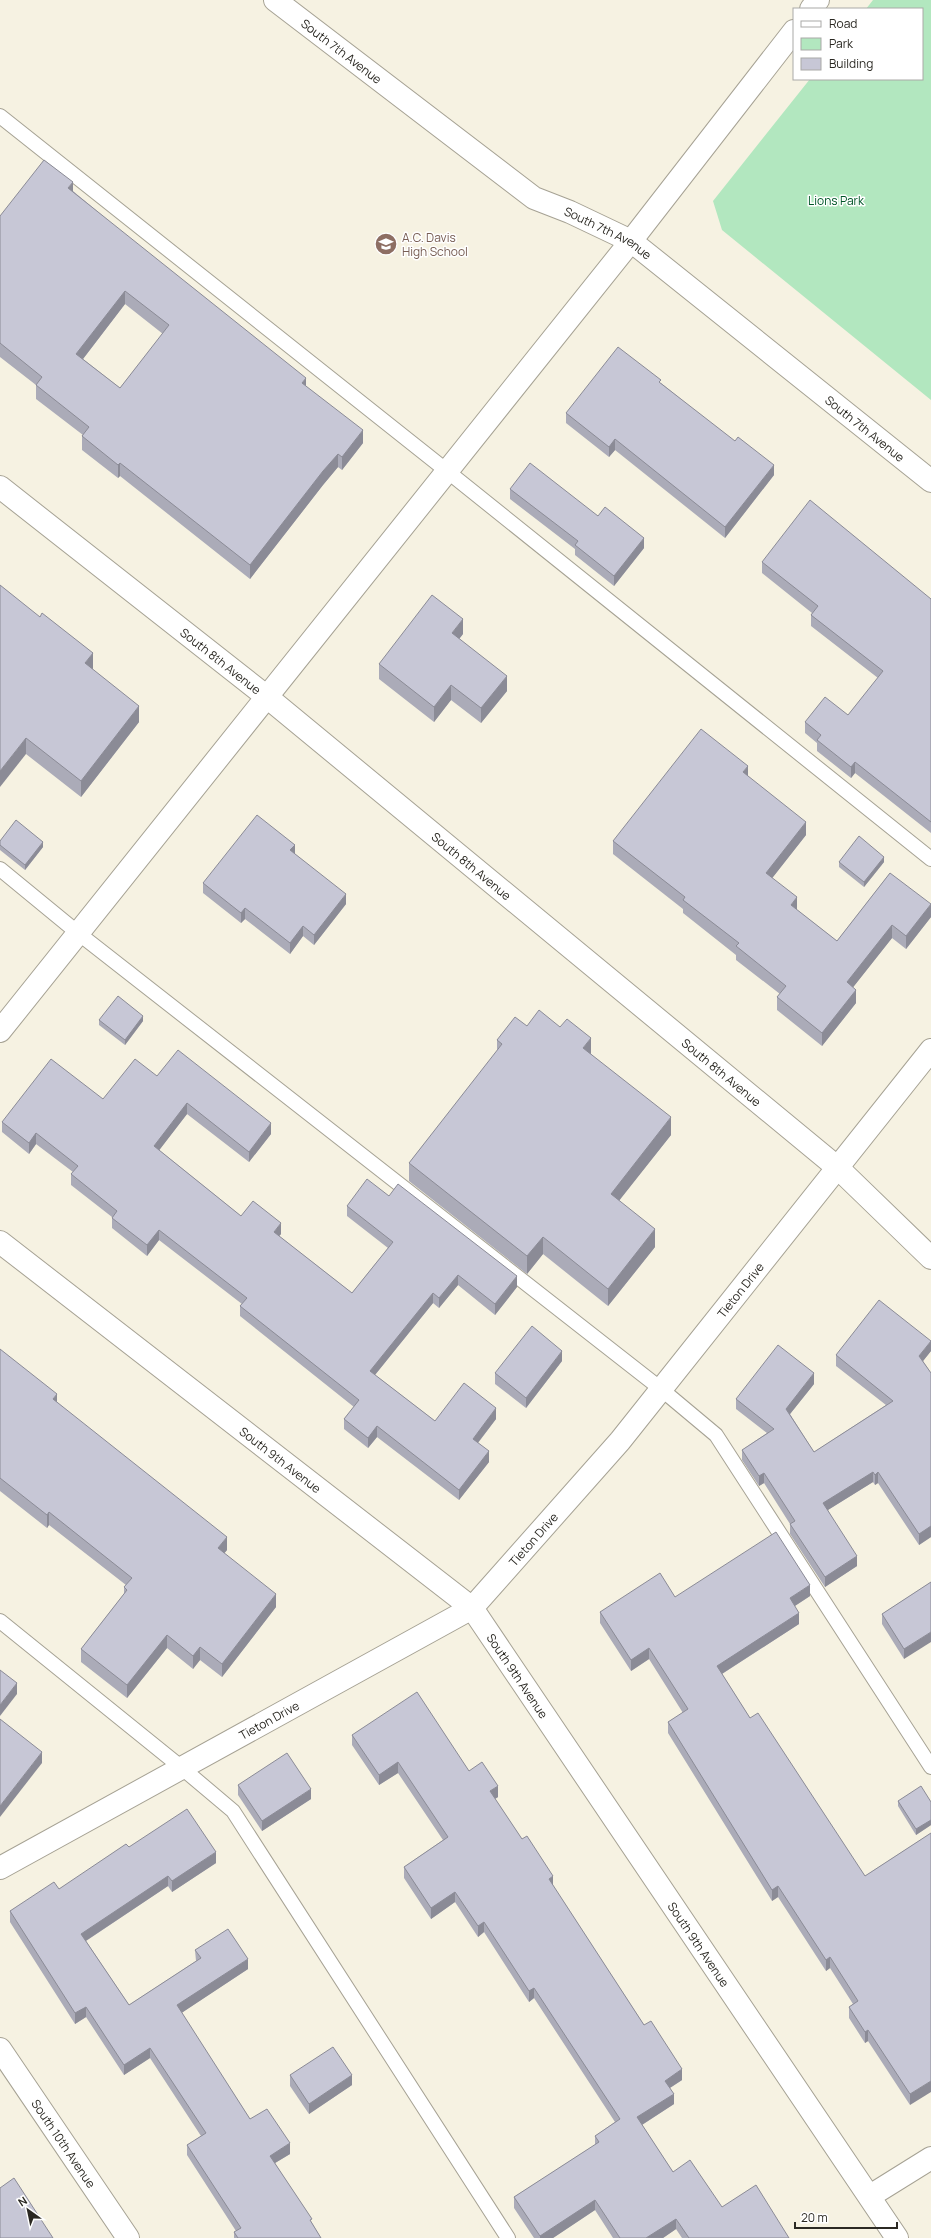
<svg xmlns="http://www.w3.org/2000/svg" width="931" height="2238" font-family="Manrope,sans-serif">
	<style>
		.green { fill: #b2e7bf }
		.lines { fill: none; stroke-linecap: round; stroke-linejoin: round }
		.lane-casing { stroke: #a6a294; stroke-width: 16 }
		.street-casing { stroke: #a6a294; stroke-width: 24 }
		.secondary-casing { stroke: #a6a294; stroke-width: 24 }
		.lane { stroke: #fff; stroke-width: 14 }
		.street { stroke: #fff; stroke-width: 22 }
		.secondary { stroke: #fff; stroke-width: 22 }
		.wall { fill: #ababb8; fill-rule: evenodd }
		.shaded-wall { fill: #8b8b96 }
		.building { fill: #c7c7d6; stroke: #8b8b96; fill-rule: evenodd }
		.labels { text-anchor: middle; dominant-baseline: central; stroke-width: 3; stroke-linejoin: round; paint-order: stroke }
		.street-label { font-size: 12px; fill: #2b2923; stroke: #fff }
		.park-label { font-size: 12px; fill: #005628; stroke: #fff }
		.education-label { font-size: 12px; fill: #785e54; stroke: #fff; text-anchor: start }
	</style>
	<rect width="100%" height="100%" fill="#f6f2e2"/>
	<polygon class="green" points="873,0 931,0 931,400 722,230 713,201 810,79 922,79 922,9 866,9"/>
	<g class="lines">
		<g class="lane-casing">
			<g id="lane">
				<polyline points="0,116 447,471 931,859"/>
				<polyline points="0,869 78,933 661,1389 716,1435 931,1767"/>
				<polyline points="0,1621 182,1768 233,1811 508,2238"/>
			</g>
		</g>
		<g class="street-casing">
			<g id="street">
				<path id="s1" d="M 275,0 L 534,198 L 570,212 L 631,241 L 931,481"/>
				<polyline points="811,9 818,0"/>
				<path id="s2" d="M 0,487 L 267,697 L 838,1168 L 931,1258"/>
				<polyline points="0,1031 631,241 794,31"/>
				<path id="s3" d="M 0,1242 L 472,1608 L 897,2238"/>
				<path id="s4" d="M 0,2049 L 128,2238"/>
				<polyline points="870,2196 931,2158"/>
			</g>
		</g>
		<g class="secondary-casing">
			<g id="secondary">
				<path id="s5" d="M 0,1868 L 472,1608 L 620,1441 L 931,1050"/>
			</g>
		</g>
		<use href="#lane" class="lane"/>
		<use href="#street" class="street"/>
		<use href="#secondary" class="secondary"/>
	</g>
	<g class="wall">
		<path d="M 73,191 L 306,386 L 363,443 L 342,470 L 338,467 L 323,485 L 250,579 L 120,476 L 118,478 L 82,450 L 82,436 L 83,435 L 36,399 L 36,385 L 0,357 L 0,216 ZM 125,304 L 163,334 L 120,388 L 83,359 Z"/>
		<polygon points="661,383 774,475 725,538 615,450 609,457 566,423 566,413"/>
		<polygon points="510,489 598,516 644,548 614,586 575,555 575,549 510,499"/>
		<polygon points="762,562 931,599 931,833 855,773 851,778 817,751 817,743 805,733 805,722 848,715 878,678 811,626 811,615 812,613 762,573"/>
		<polygon points="0,585 93,669 92,670 139,722 81,797 26,754"/>
		<polygon points="463,634 459,639 507,691 481,723 451,700 434,722 379,679 379,664"/>
		<polygon points="748,776 806,835 772,878 797,910 837,941 890,873 931,917 906,949 892,938 853,987 856,1003 822,1046 777,1010 777,997 780,994 736,960 736,955 683,913 683,909 613,854 613,841"/>
		<polygon points="0,841 43,847 25,870 0,850"/>
		<polygon points="295,854 346,904 314,945 303,936 290,954 245,919 241,923 203,893 203,883"/>
		<polygon points="839,862 884,862 864,887 839,867"/>
		<polygon points="99,1020 143,1021 125,1045 99,1025"/>
		<polygon points="527,1026 591,1054 671,1135 619,1200 655,1247 608,1306 543,1254 527,1274 409,1181 409,1163 497,1052 497,1040"/>
		<polygon points="157,1076 271,1134 249,1162 187,1114 159,1150 241,1216 281,1234 279,1236 352,1293 388,1248 347,1216 347,1206 389,1196 517,1287 495,1315 458,1285 439,1308 433,1303 375,1375 435,1421 496,1419 478,1443 489,1462 459,1500 377,1437 368,1448 344,1429 344,1419 354,1407 240,1316 240,1306 242,1304 159,1240 147,1256 112,1228 112,1217 71,1185 71,1174 73,1172 36,1144 29,1154 2,1132 2,1122 103,1099"/>
		<polygon points="0,1349 57,1402 227,1550 224,1553 276,1607 222,1677 200,1660 193,1669 167,1648 127,1698 81,1662 81,1649 124,1594 124,1587 126,1585 49,1525 47,1528 0,1491"/>
		<polygon points="931,1351 923,1361 931,1373 931,1537 919,1545 878,1483 875,1485 873,1482 828,1510 857,1566 825,1587 790,1534 790,1524 764,1483 759,1486 742,1460 742,1450 767,1433 736,1409 736,1399 814,1384 790,1414 814,1452 886,1405 836,1366 836,1355"/>
		<polygon points="562,1361 526,1408 495,1384 495,1373"/>
		<polygon points="931,1582 904,1659 882,1624 882,1614"/>
		<polygon points="810,1596 795,1606 799,1624 722,1674 750,1718 865,1876 931,1833 910,2105 868,2041 865,2043 849,2018 849,2007 853,2004 830,1968 826,1971 778,1897 772,1901 668,1733 668,1722 683,1713 649,1659 631,1671 600,1623 600,1612 675,1597"/>
		<polygon points="352,1735 469,1771 498,1797 495,1799 553,1886 644,2025 682,2080 670,2088 674,2104 642,2125 673,2172 722,2207 789,2238 682,2238 676,2229 663,2238 613,2238 595,2210 553,2238 534,2238 514,2208 514,2197 595,2145 595,2136 615,2122 534,1998 529,2002 484,1932 478,1937 455,1902 431,1919 404,1878 404,1867 443,1840 398,1773 379,1785 352,1745"/>
		<polygon points="238,1785 311,1799 262,1831 238,1795"/>
		<polygon points="898,1801 931,1802 931,1825 916,1835 898,1806"/>
		<polygon points="129,1847 216,1863 172,1892 168,1886 86,1941 129,2005 196,1961 195,1950 248,1969 181,2013 250,2119 290,2154 275,2163 312,2223 321,2238 234,2238 234,2232 236,2231 187,2155 187,2145 201,2136 150,2058 124,2075 86,2017 75,2024 10,1922 10,1911 59,1889"/>
		<polygon points="290,2075 352,2085 309,2114 290,2086"/>
	</g>
	<g class="shaded-wall">
		<polygon points="73,182 73,196 68,188"/>
		<polygon points="125,291 125,304 76,368 76,354"/>
		<polygon points="306,378 306,391 302,383"/>
		<polygon points="363,430 363,443 342,470 342,457"/>
		<polygon points="615,439 615,450 609,457 609,447"/>
		<polygon points="338,454 338,467 323,485 250,579 250,565 323,471"/>
		<polygon points="120,463 120,476 118,478 118,465"/>
		<polygon points="774,465 774,475 725,538 725,527"/>
		<polygon points="644,538 644,548 614,586 614,576"/>
		<polygon points="463,619 463,634 452,648 452,633"/>
		<polygon points="93,653 93,669 85,679 85,663"/>
		<polygon points="507,676 507,691 481,723 481,708"/>
		<polygon points="451,685 451,700 434,722 434,707"/>
		<polygon points="139,706 139,722 81,797 81,781"/>
		<polygon points="26,738 26,754 0,787 0,771"/>
		<polygon points="855,762 855,773 851,778 851,767"/>
		<polygon points="748,766 748,779 743,772"/>
		<polygon points="806,822 806,835 766,886 766,873"/>
		<polygon points="43,842 43,847 25,870 25,865"/>
		<polygon points="295,845 295,855 290,850"/>
		<polygon points="884,857 884,862 864,887 864,882"/>
		<polygon points="346,894 346,904 314,945 314,935"/>
		<polygon points="797,897 797,910 791,905"/>
		<polygon points="931,904 931,917 906,949 906,936"/>
		<polygon points="245,908 245,919 241,923 241,913"/>
		<polygon points="892,925 892,938 847,995 847,982"/>
		<polygon points="303,926 303,936 290,954 290,943"/>
		<polygon points="856,990 856,1003 822,1046 822,1033"/>
		<polygon points="143,1016 143,1021 125,1045 125,1040"/>
		<polygon points="591,1038 591,1056 583,1048"/>
		<polygon points="187,1103 187,1114 154,1157 154,1146"/>
		<polygon points="671,1117 671,1135 611,1211 611,1194"/>
		<polygon points="271,1123 271,1134 249,1162 249,1152"/>
		<polygon points="36,1133 36,1144 29,1154 29,1143"/>
		<polygon points="281,1223 281,1234 274,1242 274,1232"/>
		<polygon points="655,1229 655,1247 608,1306 608,1289"/>
		<polygon points="159,1230 159,1240 147,1256 147,1245"/>
		<polygon points="543,1237 543,1254 527,1274 527,1256"/>
		<polygon points="458,1275 458,1285 439,1308 439,1298"/>
		<polygon points="517,1276 517,1287 495,1315 495,1304"/>
		<polygon points="433,1293 433,1303 370,1381 370,1371"/>
		<polygon points="931,1341 931,1351 919,1366 919,1356"/>
		<polygon points="562,1351 562,1361 526,1408 526,1398"/>
		<polygon points="814,1373 814,1384 786,1419 786,1409"/>
		<polygon points="57,1394 57,1407 53,1399"/>
		<polygon points="496,1408 496,1419 473,1449 473,1439"/>
		<polygon points="377,1426 377,1437 368,1448 368,1438"/>
		<polygon points="489,1451 489,1462 459,1500 459,1490"/>
		<polygon points="873,1472 873,1482 823,1513 823,1503"/>
		<polygon points="878,1472 878,1483 875,1485 875,1475"/>
		<polygon points="764,1473 764,1483 759,1486 759,1476"/>
		<polygon points="49,1512 49,1525 47,1528 47,1515"/>
		<polygon points="931,1526 931,1537 919,1545 919,1534"/>
		<polygon points="227,1537 227,1550 218,1561 218,1548"/>
		<polygon points="857,1556 857,1566 825,1587 825,1577"/>
		<polygon points="810,1585 810,1596 790,1609 790,1598"/>
		<polygon points="276,1594 276,1607 222,1677 222,1664"/>
		<polygon points="799,1613 799,1624 717,1677 717,1666"/>
		<polygon points="931,1632 931,1642 904,1659 904,1649"/>
		<polygon points="167,1635 167,1648 127,1698 127,1685"/>
		<polygon points="200,1647 200,1660 193,1669 193,1656"/>
		<polygon points="649,1648 649,1659 631,1671 631,1660"/>
		<polygon points="17,1683 17,1694 0,1716 0,1705"/>
		<polygon points="42,1752 42,1763 0,1817 0,1806"/>
		<polygon points="398,1762 398,1773 379,1785 379,1775"/>
		<polygon points="498,1786 498,1797 490,1802 490,1791"/>
		<polygon points="311,1789 311,1799 262,1831 262,1821"/>
		<polygon points="931,1820 931,1825 916,1835 916,1829"/>
		<polygon points="216,1852 216,1863 172,1892 172,1881"/>
		<polygon points="168,1876 168,1886 81,1944 81,1934"/>
		<polygon points="553,1876 553,1887 549,1879"/>
		<polygon points="778,1886 778,1897 772,1901 772,1890"/>
		<polygon points="455,1892 455,1902 431,1919 431,1908"/>
		<polygon points="484,1922 484,1932 478,1937 478,1926"/>
		<polygon points="830,1957 830,1968 826,1971 826,1960"/>
		<polygon points="248,1959 248,1969 177,2016 177,2005"/>
		<polygon points="534,1988 534,1998 529,2002 529,1991"/>
		<polygon points="86,2007 86,2017 75,2024 75,2013"/>
		<polygon points="868,2030 868,2041 865,2043 865,2032"/>
		<polygon points="150,2048 150,2058 124,2075 124,2065"/>
		<polygon points="682,2069 682,2080 665,2091 665,2081"/>
		<polygon points="352,2075 352,2085 309,2114 309,2104"/>
		<polygon points="931,2081 931,2092 910,2105 910,2094"/>
		<polygon points="674,2094 674,2104 637,2128 637,2117"/>
		<polygon points="290,2143 290,2154 270,2166 270,2156"/>
		<polygon points="595,2200 595,2210 553,2238 540,2238 540,2236"/>
		<polygon points="676,2219 676,2229 663,2238 646,2238"/>
	</g>
	<g class="building">
		<path d="M 44,160 L 73,182 L 68,188 L 306,378 L 302,383 L 363,430 L 342,457 L 338,454 L 323,471 L 250,565 L 120,463 L 118,465 L 82,436 L 89,427 L 36,385 L 42,377 L 0,343 L 0,216 ZM 125,291 L 169,325 L 120,388 L 76,354 Z"/>
		<polygon points="618,347 661,380 659,382 735,441 738,437 774,465 725,527 615,439 609,447 566,413"/>
		<polygon points="530,463 598,516 605,507 644,538 614,576 575,545 578,541 510,489"/>
		<polygon points="810,500 931,599 931,822 855,762 851,767 817,740 821,735 805,722 825,697 848,715 883,671 811,615 818,606 762,562"/>
		<polygon points="0,585 40,617 42,613 93,653 85,663 139,706 81,781 26,738 0,771"/>
		<polygon points="432,595 463,619 452,633 507,676 481,708 451,685 434,707 379,664"/>
		<polygon points="701,729 748,766 743,772 806,822 766,873 797,897 791,905 837,941 890,873 931,904 906,936 892,925 847,982 856,990 822,1033 777,997 786,986 736,946 739,943 683,900 685,897 613,841"/>
		<polygon points="257,815 295,845 290,850 346,894 314,935 303,926 290,943 245,908 241,913 203,883"/>
		<polygon points="16,820 43,842 25,865 0,845 0,841"/>
		<polygon points="859,836 884,857 864,882 839,862"/>
		<polygon points="118,996 143,1016 125,1040 99,1020"/>
		<polygon points="539,1010 560,1027 567,1019 591,1038 583,1048 671,1117 611,1194 655,1229 608,1289 543,1237 527,1256 409,1163 502,1044 497,1040 515,1017 527,1026"/>
		<polygon points="178,1050 271,1123 249,1152 187,1103 154,1146 241,1216 253,1201 281,1223 274,1232 352,1293 393,1242 347,1206 367,1179 389,1196 398,1184 517,1276 495,1304 458,1275 439,1298 433,1293 370,1371 435,1421 464,1383 496,1408 473,1439 489,1451 459,1490 377,1426 368,1438 344,1419 359,1400 240,1306 247,1298 159,1230 147,1245 112,1218 117,1211 71,1174 78,1166 36,1133 29,1143 2,1122 51,1059 103,1099 135,1059 157,1076"/>
		<polygon points="879,1300 931,1341 919,1356 931,1373 931,1526 919,1534 878,1472 875,1475 873,1472 823,1503 857,1556 825,1577 790,1524 795,1521 764,1473 759,1476 742,1450 774,1429 736,1399 778,1345 814,1373 786,1409 814,1452 893,1401 836,1355"/>
		<polygon points="532,1326 562,1351 526,1398 495,1373"/>
		<polygon points="0,1349 57,1394 53,1399 227,1537 218,1548 276,1594 222,1664 200,1647 193,1656 167,1635 127,1685 81,1649 127,1590 124,1587 132,1578 49,1512 47,1515 0,1478"/>
		<polygon points="776,1532 810,1585 790,1598 799,1613 717,1666 750,1718 758,1713 865,1876 931,1833 931,2081 910,2094 868,2030 865,2032 849,2007 858,2001 830,1957 826,1960 778,1886 772,1890 668,1722 688,1709 649,1648 631,1660 600,1612 660,1573 675,1597"/>
		<polygon points="931,1582 931,1632 904,1649 882,1614"/>
		<polygon points="0,1670 17,1683 0,1705"/>
		<polygon points="417,1692 469,1771 482,1762 498,1786 490,1791 522,1839 527,1836 553,1876 549,1879 644,2025 651,2021 682,2069 665,2081 674,2094 637,2117 673,2172 690,2160 722,2207 756,2185 789,2238 689,2238 676,2219 646,2238 620,2238 595,2200 540,2236 514,2197 599,2142 595,2136 620,2119 534,1988 529,1991 484,1922 478,1926 455,1892 431,1908 404,1867 448,1837 398,1762 379,1775 352,1735"/>
		<polygon points="0,1719 42,1752 0,1806"/>
		<polygon points="287,1753 311,1789 262,1821 238,1785"/>
		<polygon points="921,1786 931,1802 931,1820 916,1829 898,1801"/>
		<polygon points="187,1809 216,1852 172,1881 168,1876 81,1934 129,2005 201,1958 195,1950 228,1929 248,1959 177,2005 250,2119 267,2109 290,2143 270,2156 312,2219 310,2220 321,2238 238,2238 234,2232 241,2228 187,2145 206,2133 150,2048 124,2065 86,2007 75,2013 10,1911 54,1882 59,1889 126,1844 129,1847"/>
		<polygon points="333,2047 352,2075 309,2104 290,2075"/>
		<polygon points="14,2178 53,2238 0,2238 0,2188"/>
	</g>
	<defs>
		<g id="school-disc" transform="scale(1.15)"><circle r="9.5" fill="#8d6e63" stroke="#fff"/><path d="M0-5L7-2L0 1L-7-2ZM-4 1L0 2.5L4 1V4Q0 6-4 4Z" fill="#fff"/></g>
	</defs>
	<g fill-rule="evenodd">
		<use href="#school-disc" x="386" y="244"/>
	</g>
	<g class="labels">
		<g class="street-label">
			<text stroke="none"><textPath href="#s1" startOffset="84">South 7th Avenue</textPath></text>
			<text stroke="none"><textPath href="#s1" startOffset="408">South 7th Avenue</textPath></text>
			<text stroke="none"><textPath href="#s1" startOffset="732">South 7th Avenue</textPath></text>
			<text stroke="none"><textPath href="#s2" startOffset="281">South 8th Avenue</textPath></text>
			<text stroke="none"><textPath href="#s2" startOffset="605">South 8th Avenue</textPath></text>
			<text stroke="none"><textPath href="#s2" startOffset="929">South 8th Avenue</textPath></text>
			<text stroke="none"><textPath href="#s5" startOffset="955">Tieton Drive</textPath></text>
			<text stroke="none"><textPath href="#s3" startOffset="355">South 9th Avenue</textPath></text>
			<text stroke="none"><textPath href="#s5" startOffset="631">Tieton Drive</textPath></text>
			<text stroke="none"><textPath href="#s3" startOffset="679">South 9th Avenue</textPath></text>
			<text stroke="none"><textPath href="#s5" startOffset="307">Tieton Drive</textPath></text>
			<text stroke="none"><textPath href="#s3" startOffset="1003">South 9th Avenue</textPath></text>
			<text stroke="none"><textPath href="#s4" startOffset="114">South 10th Avenue</textPath></text>
		</g>
		<g class="park-label">
			<text x="836" y="200">Lions Park</text>
		</g>
		<g class="education-label">
			<text x="402" y="237">A.C. Davis<tspan x="402" dy="14">High School</tspan></text>
		</g>
	</g>
	<rect x="793" y="8" width="130" height="72" fill="#ffffff" stroke="#aaa9a7"/>
	<rect x="801" y="21" width="20" height="6" fill="#ffffff" stroke="#aaa9a7"/>
	<text x="829" y="28" font-size="12" fill="#2b2923">Road</text>
	<rect x="801" y="38" width="20" height="12" fill="#b2e7bf" stroke="#aaa9a7"/>
	<text x="829" y="48" font-size="12" fill="#2b2923">Park</text>
	<rect x="801" y="58" width="20" height="12" fill="#c7c7d6" stroke="#aaa9a7"/>
	<text x="829" y="68" font-size="12" fill="#2b2923">Building</text>
	<g transform="translate(28 2210) rotate(327)" stroke="#ffffff" stroke-width="3" paint-order="stroke">
	<path d="M0-3L7 15L0 10L-7 15Z" fill="#2b2923"/>
	<text y="-6" font-size="11" font-weight="bold" text-anchor="middle" fill="#2b2923">N</text>
	</g>
	<path d="M795 2222v6h102v-6" fill="none" stroke="#2b2923" stroke-width="2"/>
	<text x="801" y="2222" font-size="12" fill="#2b2923" stroke="#ffffff" stroke-width="3" paint-order="stroke">20 m</text>
</svg>
